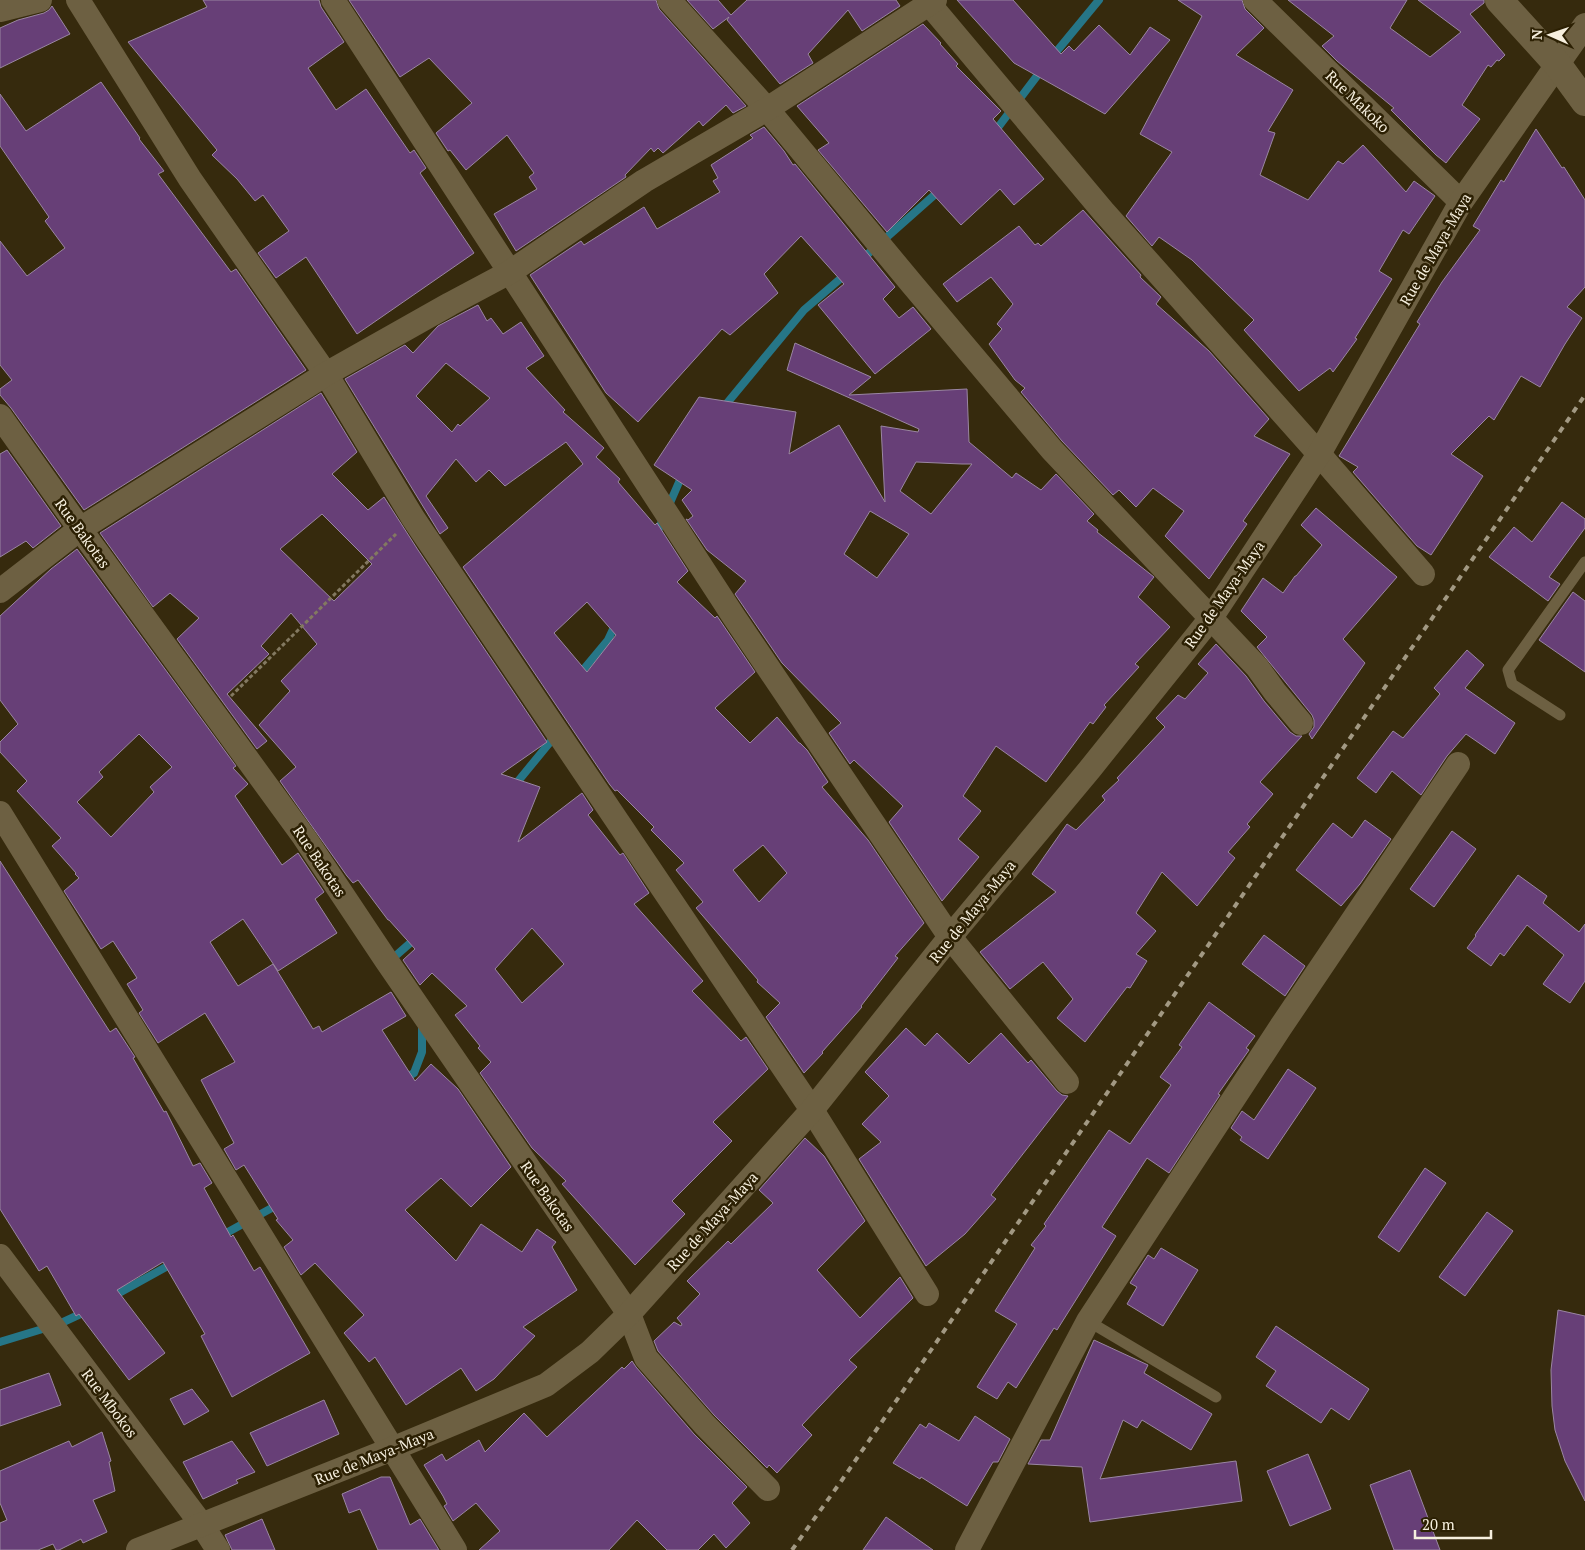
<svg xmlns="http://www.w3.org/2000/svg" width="1585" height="1550" font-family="'PT Serif',serif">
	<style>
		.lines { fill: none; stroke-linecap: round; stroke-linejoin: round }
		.stream { stroke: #267687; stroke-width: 8 }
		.building { fill: #673f77; stroke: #9a86a2; fill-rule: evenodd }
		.path { stroke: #837961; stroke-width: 3; stroke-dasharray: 4 2.5; stroke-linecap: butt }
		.service { stroke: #6d6042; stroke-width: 11 }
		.minor { stroke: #6d6042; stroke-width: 24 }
		.secondary { stroke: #6d6042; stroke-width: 28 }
		.rail { stroke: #a29983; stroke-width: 4; stroke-dasharray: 6 6; stroke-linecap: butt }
		.labels { text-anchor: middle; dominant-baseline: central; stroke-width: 5; stroke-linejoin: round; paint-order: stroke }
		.street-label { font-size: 15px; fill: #f6efde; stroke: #2c2003 }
	</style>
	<rect width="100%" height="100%" fill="#362a0d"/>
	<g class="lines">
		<g class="stream">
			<polyline points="1052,57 1099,0"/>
			<polyline points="993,134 1043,68"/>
			<polyline points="861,260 940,190"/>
			<polyline points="723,408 804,310 847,273"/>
			<polyline points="656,535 683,473"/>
			<polyline points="578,676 608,640 616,623"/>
			<polyline points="514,789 519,780 551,741 553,734"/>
			<polyline points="393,962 392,959 417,937"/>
			<polyline points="404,1079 414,1073 422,1052 422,1023"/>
			<polyline points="219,1237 279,1204"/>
			<polyline points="110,1298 175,1262"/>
			<polyline points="0,1342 59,1324 87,1311"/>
		</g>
	</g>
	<g class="building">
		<polygon points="203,0 319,0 321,7 344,42 308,68 336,110 366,89 410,153 414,150 426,168 420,173 474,253 357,334 306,257 276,278 258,253 289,231 263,195 255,201 237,179 212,155 217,150 128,42 207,7"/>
		<polygon points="349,0 656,0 659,9 746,106 733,113 726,105 703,126 699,121 663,153 658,148 654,152 651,148 625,175 626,177 516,251 494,214 537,189 529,177 534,173 507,135 466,170 450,150 448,151 436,133 472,103 429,58 400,77"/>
		<polygon points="687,0 718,0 731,15 747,0 896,0 900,6 862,31 848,10 808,54 813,63 780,84 727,20 729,17 713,29"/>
		<polygon points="957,0 1013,0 1061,54 1069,46 1074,51 1099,25 1130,55 1150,27 1170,40 1105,114 1014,63"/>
		<polygon points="1178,0 1242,0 1245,9 1264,28 1236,55 1293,90 1268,131 1275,133 1260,175 1308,200 1338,161 1343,164 1363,145 1406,192 1414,181 1435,196 1409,234 1403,230 1379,271 1392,279 1355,338 1357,339 1333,372 1330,368 1299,391 1244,330 1254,320 1192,260 1159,237 1152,246 1126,216 1172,152 1140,134 1202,16"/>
		<polygon points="1288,0 1407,0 1390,28 1430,57 1461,32 1418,0 1484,0 1484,3 1470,14 1505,55 1499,61 1497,60 1491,67 1488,65 1462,105 1480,119 1446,163 1436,155 1391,110 1394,108 1337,61 1322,46 1334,36"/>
		<polygon points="52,6 70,34 0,68 0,28 18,20 44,13 49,10"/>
		<polygon points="923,24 941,43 940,44 958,64 956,66 1001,111 993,119 1044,179 1014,205 1000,189 961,225 929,190 887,232 818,150 829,143 797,106"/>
		<polygon points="101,82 140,138 139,139 164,171 158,174 231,272 236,269 306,370 84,510 11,408 0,395 0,389 12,380 0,365 0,241 27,276 65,248 45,221 49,217 0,146 0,94 26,131"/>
		<polygon points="764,127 784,151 793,165 795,164 895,287 883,299 899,318 913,307 931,329 875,374 818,305 844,284 801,236 764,274 778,293 730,335 722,329 638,422 606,393 530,275 581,241 584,245 644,207 657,229 720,192 713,181 718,178 711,165 753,138 750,135"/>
		<polygon points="1536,129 1562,168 1564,167 1585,200 1585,287 1567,307 1582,318 1565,344 1540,387 1521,376 1494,420 1489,416 1451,454 1483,476 1431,555 1417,546 1353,472 1358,467 1339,456 1420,324 1417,322 1442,282 1480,230 1473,226 1501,180 1504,182"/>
		<polygon points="1083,210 1141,275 1140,277 1161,297 1156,304 1209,351 1269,419 1254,436 1290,454 1243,521 1247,524 1209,579 1165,536 1184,511 1153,488 1136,507 1119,490 1113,495 1062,441 1021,392 1025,388 1015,380 989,344 1002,329 997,324 1013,304 991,277 957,302 943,284 1019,226 1035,245 1038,243 1041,246"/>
		<path d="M 478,305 L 487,321 L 491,318 L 503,334 L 521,322 L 544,356 L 526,368 L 565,410 L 563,412 L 604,448 L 596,457 L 620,479 L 618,482 L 655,525 L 657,523 L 688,571 L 677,582 L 715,618 L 717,616 L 755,672 L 715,708 L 750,743 L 777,717 L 799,743 L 800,743 L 807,750 L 828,782 L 822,787 L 868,840 L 924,923 L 895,956 L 898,958 L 861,1006 L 862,1007 L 822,1052 L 823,1053 L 804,1073 L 766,1017 L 780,1003 L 757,982 L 758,980 L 696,908 L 703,902 L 676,870 L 684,863 L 651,830 L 654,827 L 617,790 L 615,791 L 610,785 L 463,567 L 583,464 L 566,442 L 505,486 L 489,470 L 476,482 L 456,459 L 426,496 L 448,528 L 440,534 L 345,379 L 405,345 L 413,353 L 438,326 ZM 446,363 L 490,398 L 460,426 L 458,424 L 452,432 L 416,396 ZM 587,602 L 616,635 L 587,672 L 554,633 ZM 763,845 L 787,873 L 759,902 L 733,870 Z"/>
		<path d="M 795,343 L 871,377 L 849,395 L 967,389 L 969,442 L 1012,478 L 1016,473 L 1041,490 L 1056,474 L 1094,514 L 1087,521 L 1098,530 L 1097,532 L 1154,577 L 1138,597 L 1170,627 L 1135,664 L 1139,667 L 1104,705 L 1106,707 L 1093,724 L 1090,722 L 1046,782 L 996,746 L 963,796 L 981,811 L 958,839 L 979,857 L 942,901 L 889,822 L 903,806 L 854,760 L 850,764 L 829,733 L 841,723 L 782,663 L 735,594 L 746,581 L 707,550 L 686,519 L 688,520 L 693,516 L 682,500 L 692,490 L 654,465 L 699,397 L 796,412 L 789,454 L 839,425 L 885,502 L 881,426 L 918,432 L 919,429 L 787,370 ZM 916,462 L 962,464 L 972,464 L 931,514 L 900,491 ZM 870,511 L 909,534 L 877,578 L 844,554 Z"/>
		<path d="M 321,393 L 357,452 L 332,474 L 368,510 L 384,497 L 418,550 L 547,742 L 501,774 L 540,787 L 518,842 L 582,793 L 593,810 L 588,815 L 620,855 L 623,853 L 649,893 L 634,904 L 703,981 L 692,991 L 741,1041 L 746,1037 L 768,1069 L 713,1122 L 732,1141 L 672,1201 L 685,1214 L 635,1265 L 562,1184 L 566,1181 L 532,1148 L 480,1073 L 491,1062 L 478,1048 L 480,1046 L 455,1015 L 467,1006 L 432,973 L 420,985 L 403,960 L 415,949 L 389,920 L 388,920 L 358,880 L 353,883 L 347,876 L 280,781 L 296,767 L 259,725 L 290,691 L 281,681 L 317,644 L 291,613 L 261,646 L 269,654 L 227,694 L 267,741 L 257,749 L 177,639 L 199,618 L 170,593 L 153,607 L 100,533 ZM 322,514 L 372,564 L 334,601 L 280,549 ZM 532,928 L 564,964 L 522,1003 L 495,969 Z"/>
		<polygon points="7,450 61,526 33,548 26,541 0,557 0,454"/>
		<polygon points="1562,502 1585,519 1585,528 1549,577 1560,584 1548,601 1489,557 1514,527 1532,542"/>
		<polygon points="1316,508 1397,577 1343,639 1365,663 1312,739 1309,734 1314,727 1314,720 1312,715 1257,647 1267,637 1241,611 1263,578 1283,593 1295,576 1296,576 1322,545 1301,525"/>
		<path d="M 77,549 L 236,766 L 233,768 L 248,784 L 235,796 L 282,865 L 298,853 L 324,892 L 315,899 L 337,933 L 278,971 L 243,919 L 210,942 L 238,986 L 273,964 L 313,1029 L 319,1026 L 322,1032 L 391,992 L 406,1016 L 382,1030 L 415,1081 L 431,1064 L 458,1089 L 511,1167 L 471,1207 L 441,1178 L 405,1210 L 456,1261 L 481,1224 L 522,1252 L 537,1229 L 556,1242 L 552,1247 L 577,1290 L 523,1327 L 535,1336 L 494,1379 L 476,1391 L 461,1368 L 406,1405 L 375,1357 L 369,1362 L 344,1333 L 364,1315 L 315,1263 L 301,1275 L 284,1247 L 293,1240 L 276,1220 L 278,1219 L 244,1165 L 236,1170 L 224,1149 L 234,1143 L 201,1080 L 235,1062 L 205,1013 L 158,1043 L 139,1013 L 143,1010 L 127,984 L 137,978 L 113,941 L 101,949 L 64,891 L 79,878 L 75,874 L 76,873 L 52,846 L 61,838 L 17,791 L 27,781 L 0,752 L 0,742 L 18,724 L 0,700 L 0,616 L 51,569 ZM 139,734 L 172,767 L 150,787 L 154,792 L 111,837 L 77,802 L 103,777 L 99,772 Z"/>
		<polygon points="1573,592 1585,601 1585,672 1539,640"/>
		<polygon points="1216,644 1246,676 1264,701 1290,732 1296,736 1302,736 1260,782 1273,794 1247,824 1250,827 1228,852 1235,858 1197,906 1162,872 1136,913 1156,931 1136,954 1147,961 1130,988 1127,987 1085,1042 1057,1018 1073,999 1043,962 1010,989 980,952 1056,892 1032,874 1067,824 1076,830 1105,800 1102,796 1119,780 1117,778 1165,727 1156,718 1178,695 1185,699 1208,673 1198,664"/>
		<polygon points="1467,650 1484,665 1465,688 1515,723 1495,754 1466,734 1447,756 1421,795 1392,771 1376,793 1357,778 1393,731 1403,738 1440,694 1434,688"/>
		<polygon points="1365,820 1391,839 1360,884 1341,906 1296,870 1333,823 1352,838"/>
		<polygon points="1452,831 1476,849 1434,907 1410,889"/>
		<polygon points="0,861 110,1032 116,1028 135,1057 133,1058 164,1112 166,1111 193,1166 200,1163 212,1183 204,1188 231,1237 233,1235 254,1271 260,1267 310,1353 232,1397 201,1336 205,1334 163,1262 117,1290 165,1353 129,1380 79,1314 76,1316 47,1266 39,1271 0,1209"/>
		<polygon points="1518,875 1547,896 1543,903 1579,932 1585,924 1585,981 1570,1003 1543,984 1564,955 1527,925 1504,956 1500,953 1491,966 1467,948 1476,936 1475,935"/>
		<polygon points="1264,935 1305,966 1285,996 1242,964"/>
		<polygon points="1209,1002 1255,1036 1246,1048 1249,1050 1218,1094 1220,1095 1169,1173 1147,1158 1102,1227 1116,1236 1057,1330 1054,1328 1016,1388 1008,1382 997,1399 977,1387 1017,1324 995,1311 1035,1248 1031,1245 1046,1226 1044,1224 1109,1130 1130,1144 1171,1085 1160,1077 1182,1047 1179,1045"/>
		<polygon points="906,1028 925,1046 937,1033 969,1064 1001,1033 1028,1063 1031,1060 1057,1091 1062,1095 1068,1096 991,1195 996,1199 965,1234 926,1266 859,1159 881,1142 862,1124 889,1096 865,1072"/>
		<polygon points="1288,1069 1316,1088 1268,1159 1240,1140 1242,1137 1231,1128 1242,1111 1254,1120"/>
		<polygon points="805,1138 824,1156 865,1221 817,1270 860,1318 900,1277 913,1298 849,1360 857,1367 802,1425 812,1435 777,1473 769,1465 767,1468 714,1415 658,1351 654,1341 674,1322 681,1326 682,1324 677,1318 700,1294 687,1281 728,1241 731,1244 773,1203 759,1190"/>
		<polygon points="1425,1168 1446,1183 1399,1252 1378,1237"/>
		<polygon points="1487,1212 1513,1231 1465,1296 1439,1277"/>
		<polygon points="1161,1248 1198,1270 1163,1326 1127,1304 1137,1287 1130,1283 1148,1255 1154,1259"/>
		<polygon points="1558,1310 1585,1316 1585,1501 1565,1461 1555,1430 1552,1406 1551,1370"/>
		<polygon points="1276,1326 1369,1389 1349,1420 1331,1408 1321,1423 1266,1386 1276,1371 1256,1357"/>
		<polygon points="1094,1340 1148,1365 1144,1373 1212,1414 1191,1450 1142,1420 1137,1428 1123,1420 1100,1479 1236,1461 1242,1501 1090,1522 1082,1467 1028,1464 1041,1440 1050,1440"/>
		<polygon points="632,1361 636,1367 694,1434 747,1487 732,1503 750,1523 726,1548 714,1534 698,1550 667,1550 637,1520 609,1550 479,1550 500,1531 476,1503 453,1521 444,1506 447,1504 443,1496 424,1465 442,1454 446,1461 479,1440 485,1452 524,1413 547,1437 622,1367 624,1369"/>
		<polygon points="49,1373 61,1405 0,1426 0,1390"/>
		<polygon points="192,1389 209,1411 184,1425 170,1399"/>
		<polygon points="324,1400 339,1434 267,1466 250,1433"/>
		<polygon points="975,1416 1010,1439 998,1462 993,1462 967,1506 921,1477 920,1479 893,1463 920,1424 926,1428 929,1423 959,1441"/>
		<polygon points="102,1432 111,1461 109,1462 115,1491 93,1500 107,1532 83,1543 81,1539 59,1550 56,1550 53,1544 38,1550 0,1550 0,1523 7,1520 0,1503 0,1471 69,1441 72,1447"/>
		<polygon points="232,1441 255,1472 236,1480 238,1483 203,1499 183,1462"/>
		<polygon points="1308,1454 1331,1509 1290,1526 1267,1471"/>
		<polygon points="1410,1470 1440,1550 1394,1550 1370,1485"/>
		<polygon points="381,1477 390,1477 410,1525 420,1519 439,1550 378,1550 360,1509 349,1513 342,1494"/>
		<polygon points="886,1517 933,1550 863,1550"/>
		<polygon points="262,1519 275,1550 232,1550 225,1535"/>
	</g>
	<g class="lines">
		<polyline class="path" points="231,696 396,534"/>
		<g class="service">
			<polyline points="1560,715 1512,684 1508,670 1585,562"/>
			<polyline points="1088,1321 1216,1397"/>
		</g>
		<g class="minor">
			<polyline points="78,0 190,179 326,374 413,518 812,1110 927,1294"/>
			<polyline points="333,0 734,617 950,937 1067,1082"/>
			<polyline points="669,0 767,109 912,284 1052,450 1257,667 1275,692 1301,723"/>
			<polyline points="926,0 1103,211 1319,454 1423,574"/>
			<polyline points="1255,0 1461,202"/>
			<polyline points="0,10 40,0"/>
			<polyline points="0,416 80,529 304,837 386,960 629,1314 646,1358 704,1424 768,1489"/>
			<polyline points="0,591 80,529 326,374 450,304 510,272 644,181 767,109 935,0"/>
			<polyline points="0,813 455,1550"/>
			<polyline points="0,1256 202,1525 218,1550"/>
			<polyline points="138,1550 392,1449 546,1385 590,1352 629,1314 812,1110 950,937 1090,769 1211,618 1319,454 1461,202 1585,25"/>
			<polyline points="967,1550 1088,1321 1280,1028 1458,764"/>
		</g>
		<polyline class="secondary" points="1499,0 1558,65 1585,102"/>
		<polyline class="rail" points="792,1550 842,1480 1585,395"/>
	</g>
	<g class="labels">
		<g class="street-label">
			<text transform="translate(1358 101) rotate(44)">Rue Makoko</text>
			<text transform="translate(1435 249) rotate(-60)">Rue de Maya-Maya</text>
			<text transform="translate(83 533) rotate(54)">Rue Bakotas</text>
			<text transform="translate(1224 594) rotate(-55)">Rue de Maya-Maya</text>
			<text transform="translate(320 861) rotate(56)">Rue Bakotas</text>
			<text transform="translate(972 911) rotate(-51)">Rue de Maya-Maya</text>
			<text transform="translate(548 1196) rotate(55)">Rue Bakotas</text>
			<text transform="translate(712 1221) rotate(-48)">Rue de Maya-Maya</text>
			<text transform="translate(110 1403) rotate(53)">Rue Mbokos</text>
			<text transform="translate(374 1456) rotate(-22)">Rue de Maya-Maya</text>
		</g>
	</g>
	<g transform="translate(1550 35) rotate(272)" stroke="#2c2003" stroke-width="4" paint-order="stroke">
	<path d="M0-4L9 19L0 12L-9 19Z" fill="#f6efde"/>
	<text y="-8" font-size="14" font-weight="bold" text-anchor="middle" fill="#f6efde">N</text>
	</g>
	<path d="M1415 1530v8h76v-8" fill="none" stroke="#f6efde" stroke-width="2.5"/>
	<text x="1422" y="1530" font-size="15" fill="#f6efde" stroke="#2c2003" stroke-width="4" paint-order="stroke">20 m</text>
</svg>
